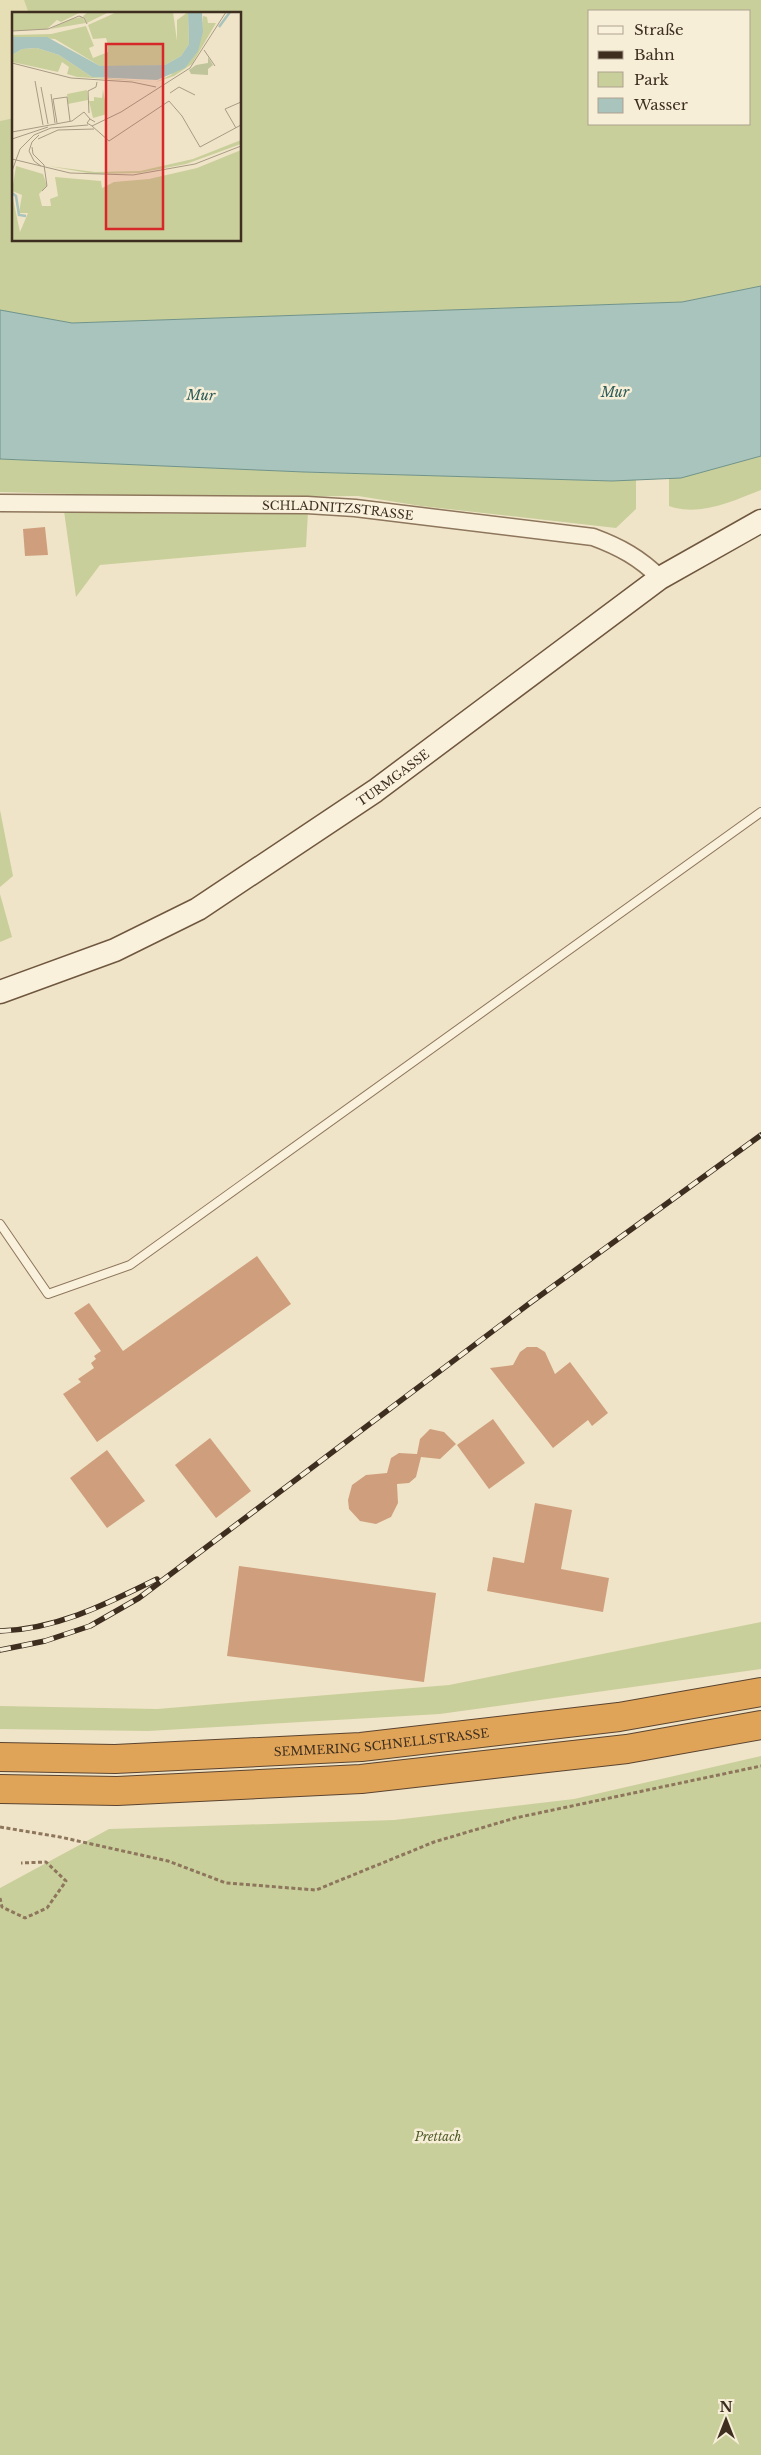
<svg xmlns="http://www.w3.org/2000/svg" width="761" height="2455" font-family="'Libre Baskerville',serif">
	<style>
		.farmland { fill: #e6deb5 }
		.green { fill: #c9cf9b; fill-rule: evenodd }
		.water { fill: #a9c4bc; stroke: #6f938a }
		.building { fill: #cf9f7d }
		.lines { fill: none; stroke-linecap: round; stroke-linejoin: round }
		.service-casing { stroke: #8d765c; stroke-width: 10 }
		.minor-casing { stroke: #8d765c; stroke-width: 19 }
		.secondary-casing { stroke: #6f573f; stroke-width: 25 }
		.motorway-casing { stroke: #5b4430; stroke-width: 30 }
		.path { stroke: #8d765c; stroke-width: 3; stroke-dasharray: 4 2.5; stroke-linecap: butt }
		.service { stroke: #faf1dc; stroke-width: 8 }
		.minor { stroke: #faf1dc; stroke-width: 16 }
		.secondary { stroke: #faf1dc; stroke-width: 22 }
		.motorway { stroke: #e0a458; stroke-width: 28 }
		.rail-casing { stroke: #3d2e20; stroke-width: 5.5 }
		.rail { stroke: #f7eed8; stroke-width: 4; stroke-dasharray: 11; stroke-linecap: butt }
		.labels { text-anchor: middle; dominant-baseline: central; stroke-width: 5; stroke-linejoin: round; paint-order: stroke }
		.street-label { font-size: 12px; fill: #3d2e20; stroke: #f7eed8 }
		.park-label { font-size: 12px; font-style: italic; fill: #4d5a26; stroke: #f7eed8 }
		.water-label { font-size: 14px; font-style: italic; fill: #2f5d5a; stroke: #f7eed8 }
		.inset-river { fill: none; stroke: #a9c4bc; stroke-width: 2.5 }
		.inset-road { fill: none; stroke: #a89b85; stroke-width: 1 }
		.view { fill: #d62828; fill-opacity: 0.15; stroke: #d62828; stroke-width: 2.5 }
		.inset-edge { fill: none; stroke: #3d2e20; stroke-width: 2.5 }
	</style>
	<rect width="100%" height="100%" fill="#f0e4c8"/>
	<polygon class="farmland" points="0,0 24,0 29,14 14,14 14,118 0,121"/>
	<g class="green">
		<path d="M 24,0 L 761,0 L 761,286 L 682,302 L 72,323 L 0,310 L 0,121 L 14,118 L 14,240 L 240,240 L 240,14 L 29,14 ZM 590,11 L 750,11 L 750,124 L 590,124 Z"/>
		<path d="M 761,456 L 761,490 C 733,501 699,517 669,506 L 669,478 L 681,478 Z"/>
		<polygon points="0,459 304,472 612,481 636,479 636,509 616,528 421,506 358,496 194,497 0,492"/>
		<polygon points="64,511 171,514 308,512 306,547 100,565 76,597"/>
		<polygon points="0,810 13,876 0,887"/>
		<polygon points="0,894 12,937 0,942"/>
		<polygon points="761,1622 761,1669 440,1714 148,1731 0,1729 0,1706 157,1709 449,1685"/>
		<polygon points="761,1756 761,2455 0,2455 0,1888 109,1829 394,1820 574,1799"/>
	</g>
	<polygon class="water" points="761,286 761,456 681,478 612,481 304,472 0,459 0,310 72,323 682,302"/>
	<g class="building">
		<polygon points="45,527 48,555 25,556 23,529"/>
		<polygon points="257,1256 291,1304 97,1442 63,1394 81,1382 78,1379 94,1368 91,1363 96,1359 94,1356 101,1351 74,1313 89,1303 123,1351"/>
		<polygon points="527,1347 537,1347 545,1352 555,1374 570,1362 608,1413 592,1426 588,1420 553,1448 490,1368 513,1365 520,1352"/>
		<polygon points="493,1419 525,1463 489,1489 457,1445"/>
		<polygon points="430,1429 444,1432 456,1444 440,1459 421,1457 416,1477 409,1483 397,1484 398,1503 391,1517 376,1524 360,1521 349,1509 348,1500 352,1485 366,1475 387,1473 391,1458 399,1453 417,1454 420,1439"/>
		<polygon points="210,1438 251,1491 216,1518 175,1465"/>
		<polygon points="107,1450 145,1501 107,1528 70,1478"/>
		<polygon points="535,1503 572,1510 561,1569 609,1578 603,1612 487,1591 493,1557 524,1563"/>
		<polygon points="239,1566 436,1593 424,1682 227,1656"/>
	</g>
	<g class="lines">
		<g class="service-casing">
			<polyline id="service" points="0,1224 48,1294 130,1265 761,812"/>
		</g>
		<g class="minor-casing">
			<g id="minor">
				<path id="s1" d="M 0,503 L 307,505 L 355,508 L 593,537 C 620,547 640,558 660,578"/>
			</g>
		</g>
		<g class="secondary-casing">
			<g id="secondary">
				<path id="s2" d="M 0,992 L 115,950 L 198,909 L 375,791 L 660,578 L 761,521"/>
			</g>
		</g>
		<g class="motorway-casing">
			<g id="motorway">
				<path id="s3" d="M 0,1757 L 115,1759 L 361,1747 L 619,1717 L 761,1692"/>
				<polyline points="0,1789 117,1791 361,1779 627,1749 761,1725"/>
			</g>
		</g>
		<g class="path">
			<polyline points="0,1827 60,1837 168,1861 226,1883 316,1890 434,1842 515,1818 761,1766"/>
			<polyline points="0,1898 2,1907 25,1918 47,1908 66,1881 46,1862 21,1863"/>
		</g>
		<use href="#service" class="service"/>
		<use href="#minor" class="minor"/>
		<use href="#secondary" class="secondary"/>
		<use href="#motorway" class="motorway"/>
		<g class="rail-casing">
			<g id="rail">
				<path d="M 0,1631 C 58,1629 106,1604 157,1579"/>
				<polyline points="0,1650 45,1641 90,1626 139,1598 530,1303 761,1135"/>
			</g>
		</g>
		<use href="#rail" class="rail"/>
	</g>
	<g class="labels">
		<g class="street-label">
			<text stroke="none"><textPath href="#s1" startOffset="338">SCHLADNITZSTRASSE</textPath></text>
			<text stroke="none"><textPath href="#s2" startOffset="450">TURMGASSE</textPath></text>
			<text stroke="none"><textPath href="#s3" startOffset="382">SEMMERING SCHNELLSTRASSE</textPath></text>
		</g>
		<g class="park-label">
			<text x="438" y="2136">Prettach</text>
		</g>
		<g class="water-label">
			<text x="615" y="392">Mur</text>
			<text transform="translate(201 395) rotate(1)">Mur</text>
		</g>
	</g>
	<g transform="translate(12 12)">
		<rect width="229" height="229" fill="#f0e4c8"/>
		<path d="M 0,0 L 69,0 L 49,10 L 45,8 L 35,17 L 0,19 ZM 76,0 L 97,0 L 75,11 L 71,4 ZM 105,0 L 161,0 L 165,29 L 165,8 L 176,0 L 177,32 L 169,44 L 153,53 L 99,56 L 88,54 L 43,27 L 0,25 L 0,23 L 39,22 L 74,14 L 82,34 L 77,36 L 81,46 L 96,40 L 96,33 L 94,26 L 81,27 L 76,13 ZM 191,4 L 195,5 L 196,11 L 204,11 L 180,52 L 162,64 L 144,70 L 159,63 L 190,18 ZM 70,5 L 74,11 L 38,17 L 59,7 ZM 25,36 L 47,43 L 80,65 L 142,70 L 65,65 L 55,62 L 57,55 L 50,50 L 46,60 L 0,50 L 0,43 L 10,37 ZM 91,77 L 95,102 L 81,106 L 77,89 L 82,89 L 82,85 L 90,86 ZM 75,78 L 76,88 L 56,92 L 55,82 ZM 229,128 L 229,132 L 174,152 L 127,161 L 82,162 L 36,154 L 83,160 L 128,159 L 181,147 ZM 229,138 L 229,229 L 0,229 L 0,182 L 8,220 L 16,201 L 7,201 L 10,183 L 0,179 L 4,154 L 31,162 L 35,174 L 27,182 L 30,194 L 39,194 L 38,187 L 46,184 L 43,165 L 89,169 L 90,176 L 102,170 L 137,167 L 185,156 Z" fill="#c9cf9b"/>
		<path d="M 196,45 L 201,53 L 196,57 L 196,63 L 179,62 L 177,58 L 184,53 L 196,51 Z" fill="#bfc49a"/>
		<path d="M 176,0 L 190,0 L 191,20 L 186,39 L 173,56 L 145,68 L 80,65 L 47,43 L 25,36 L 10,37 L 0,43 L 0,25 L 35,25 L 88,54 L 153,53 L 169,44 L 177,32 Z" fill="#a9c4bc"/>
		<path class="inset-river" d="M 207,15 L 218,0M 0,181 L 4,184 L 7,203 L 14,204"/>
		<path class="inset-road" d="M 0,19 L 36,17 L 67,4 L 72,6 L 75,12M 192,38 L 203,54M 0,51 L 59,66 L 120,70 L 144,75M 23,69 L 31,113M 29,75 L 36,112M 158,81 L 167,75 L 183,83M 39,82 L 43,111M 77,101 L 76,79 L 84,75 L 85,70M 83,110 L 78,107 L 75,111 L 80,114 L 109,100 L 178,56 L 214,0M 45,111 L 41,87 L 55,85 L 58,109M 80,114 L 97,129 L 157,89 L 170,104 L 188,135 L 229,113M 224,116 L 213,97 L 229,90M 0,120 L 60,109 L 72,100 L 78,107M 27,123 L 20,130 L 17,139 L 22,149 L 29,154M 0,127 L 36,115M 26,127 L 46,118 L 82,117M 20,135 L 21,142 L 32,153 L 35,174 L 30,179M 0,147 L 58,161 L 121,163 L 183,152 L 229,134M 0,159 L 8,137 L 22,123 L 39,116 L 76,113"/>
		<path class="view" d="M 94,32 L 151,32 L 151,217 L 94,217 Z"/>
		<rect width="229" height="229" class="inset-edge"/>
	</g>
	<rect x="588" y="10" width="162" height="115" fill="#f7eed8" stroke="#ada18e"/>
	<rect x="598" y="26" width="25" height="8" fill="#faf1dc" stroke="#ada18e"/>
	<text x="634" y="35" font-size="15" fill="#3d2e20">Straße</text>
	<rect x="598" y="51" width="25" height="8" fill="#3d2e20" stroke="#ada18e"/>
	<text x="634" y="60" font-size="15" fill="#3d2e20">Bahn</text>
	<rect x="598" y="72" width="25" height="15" fill="#c9cf9b" stroke="#ada18e"/>
	<text x="634" y="85" font-size="15" fill="#3d2e20">Park</text>
	<rect x="598" y="98" width="25" height="15" fill="#a9c4bc" stroke="#ada18e"/>
	<text x="634" y="110" font-size="15" fill="#3d2e20">Wasser</text>
	<g transform="translate(726 2420)" stroke="#f7eed8" stroke-width="4" paint-order="stroke">
	<path d="M0-4L9 19L0 12L-9 19Z" fill="#3d2e20"/>
	<text y="-8" font-size="14" font-weight="bold" text-anchor="middle" fill="#3d2e20">N</text>
	</g>
</svg>
